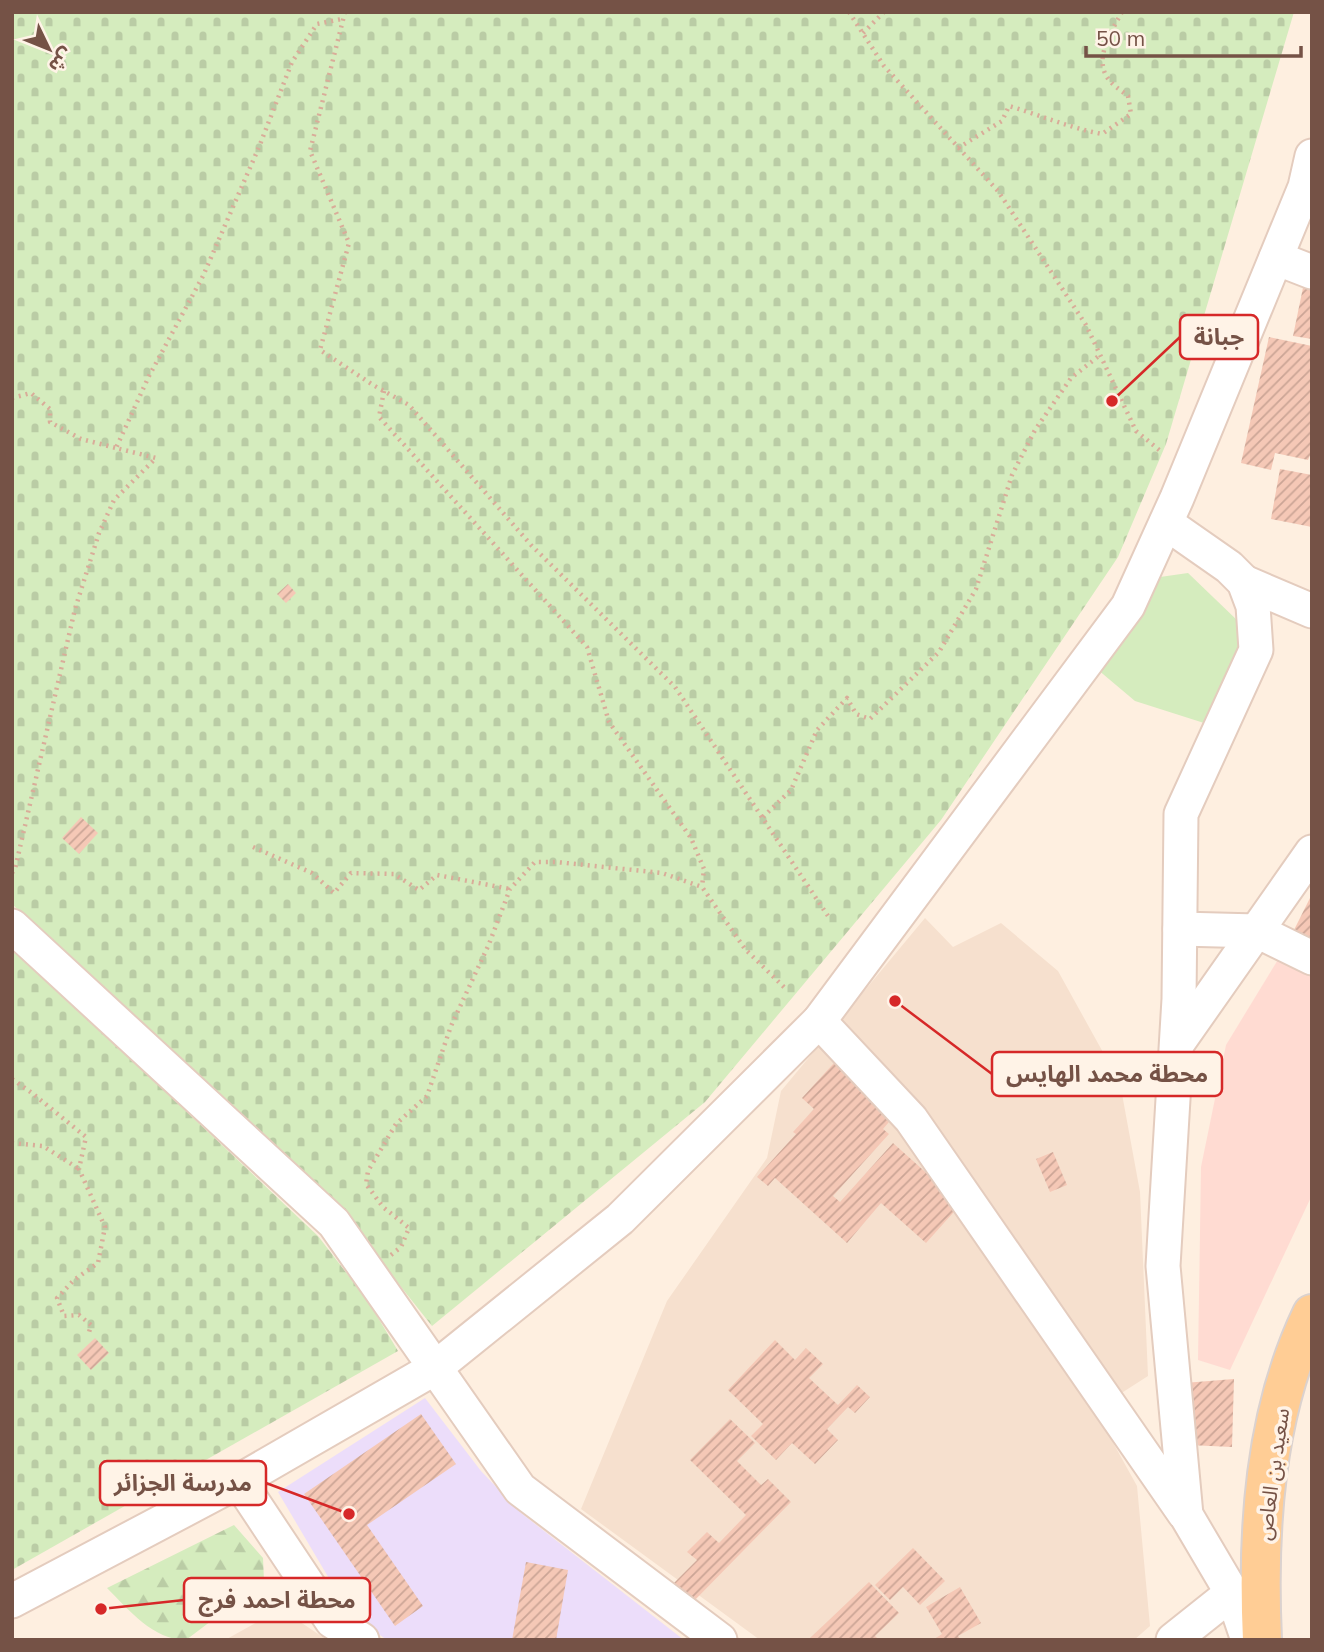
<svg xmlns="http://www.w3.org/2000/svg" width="1324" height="1652" font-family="Mulish,'Noto Sans Arabic',sans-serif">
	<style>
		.residential { fill: #f6e0ce }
		.commercial { fill: #ffdbd2 }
		.education { fill: #ecddfa }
		.forest { fill: url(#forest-firs) }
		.cemetery { fill: url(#cemetery-stones) }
		.green { fill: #d5ecbe }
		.building { fill: url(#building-hatch) }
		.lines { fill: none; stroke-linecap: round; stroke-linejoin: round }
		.minor-casing { stroke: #e4ccbe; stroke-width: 37 }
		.major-casing { stroke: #dbd2cf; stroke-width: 42 }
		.path { stroke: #d9ac99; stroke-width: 4.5; stroke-dasharray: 2 5; stroke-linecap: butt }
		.minor { stroke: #fff; stroke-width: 33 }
		.major { stroke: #ffcd95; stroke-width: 38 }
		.labels { text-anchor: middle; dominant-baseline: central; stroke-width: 7; stroke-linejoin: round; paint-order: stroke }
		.street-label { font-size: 21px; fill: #755246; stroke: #fff3e7 }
		.leader { fill: none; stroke: #d62828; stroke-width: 2.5 }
		.callout-dot { fill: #d62828; stroke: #fff3e7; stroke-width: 2.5 }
		.callout { fill: #fff3e7; stroke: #d62828; stroke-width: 2.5 }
		.callout-label { font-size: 23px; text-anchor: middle; font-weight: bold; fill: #755246 }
	</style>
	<defs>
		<pattern id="forest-firs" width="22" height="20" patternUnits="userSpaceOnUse" patternTransform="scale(1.75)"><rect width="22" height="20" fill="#d5ecbe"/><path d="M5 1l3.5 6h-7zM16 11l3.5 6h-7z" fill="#bacca5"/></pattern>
		<pattern id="cemetery-stones" width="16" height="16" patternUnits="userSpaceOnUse" patternTransform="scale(1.75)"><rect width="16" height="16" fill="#d5ecbe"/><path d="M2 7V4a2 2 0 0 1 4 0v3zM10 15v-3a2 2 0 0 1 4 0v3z" fill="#bacca5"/></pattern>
		<pattern id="building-hatch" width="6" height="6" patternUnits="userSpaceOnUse" patternTransform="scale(1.75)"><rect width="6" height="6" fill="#f5c8b6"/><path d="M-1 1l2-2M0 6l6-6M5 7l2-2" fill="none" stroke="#cba596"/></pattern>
	</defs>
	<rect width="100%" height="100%" fill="#feefe0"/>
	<g class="residential">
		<polygon points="925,918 953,947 1001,923 1058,971 1120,1083 1140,1192 1148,1376 1095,1410 1137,1486 1150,1626 1134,1640 760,1640 581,1509 667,1301 767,1158 781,1091"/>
		<polygon points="281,1609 327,1640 225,1640"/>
	</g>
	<polygon class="commercial" points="1312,904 1312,1195 1230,1370 1198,1360 1201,1167 1226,1045"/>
	<polygon class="education" points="425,1398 481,1471 521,1513 684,1640 387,1640 350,1614 278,1492"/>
	<path class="forest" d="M 234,1525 L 263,1558 L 264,1581 L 186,1640 C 153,1640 129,1610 107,1588 Z"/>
	<g class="cemetery">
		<polygon points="12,12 1294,12 1166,444 1118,557 941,820 705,1102 432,1326 371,1249 262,1140 12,904"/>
		<polygon points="12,949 53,985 318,1236 368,1301 398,1351 12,1570"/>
	</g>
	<polygon class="green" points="1188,573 1239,622 1245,653 1204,723 1135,701 1097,669 1153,578"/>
	<g class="building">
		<polygon points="1305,278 1312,279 1312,339 1293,336"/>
		<polygon points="1269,337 1312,346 1312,451 1308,460 1275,453 1271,470 1241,463"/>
		<polygon points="1280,469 1312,475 1312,527 1271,519"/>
		<polygon points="288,584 296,593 286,603 277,594"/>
		<polygon points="81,817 98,833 79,854 62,838"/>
		<polygon points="1312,894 1312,941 1293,932"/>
		<polygon points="834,1063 894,1116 883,1129 889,1134 833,1196 840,1202 893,1143 961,1204 926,1243 881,1203 847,1243 775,1178 768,1186 757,1177 796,1134 793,1132 814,1109 802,1098"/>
		<polygon points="1053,1152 1067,1185 1050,1192 1036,1159"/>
		<polygon points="95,1338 109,1353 91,1370 77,1355"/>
		<polygon points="775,1340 795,1360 806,1348 823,1364 809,1378 838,1405 857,1385 870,1397 855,1413 848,1407 827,1429 838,1440 815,1464 792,1443 776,1460 751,1436 763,1424 728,1390"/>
		<polygon points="1234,1379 1232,1447 1189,1445 1184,1383"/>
		<polygon points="421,1414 456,1464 367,1525 423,1606 395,1626 304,1494"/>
		<polygon points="730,1419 755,1443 737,1461 761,1485 768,1479 791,1502 692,1603 673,1584 697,1560 687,1552 707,1532 719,1543 746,1515 690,1460"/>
		<polygon points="913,1548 945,1581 920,1605 903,1587 890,1600 875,1585"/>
		<polygon points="526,1562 568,1570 556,1640 512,1640"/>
		<polygon points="869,1582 899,1613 875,1636 879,1640 808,1640"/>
		<polygon points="960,1587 981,1623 958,1636 961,1640 933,1640 942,1634 926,1607"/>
	</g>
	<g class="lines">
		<g class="minor-casing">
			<g id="minor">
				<polyline points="1276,258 1312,272"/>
				<polyline points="1166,523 1229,567 1244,582 1253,606 1256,650 1181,814 1179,999 1163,1266 1186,1515 1232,1593 1248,1640"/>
				<polyline points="1244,582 1312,611"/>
				<polyline points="12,926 334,1223 520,1489 720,1640"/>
				<polyline points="1180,929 1257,931 1312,958"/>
				<polyline points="819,1021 911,1119 1184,1513"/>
				<polyline points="1177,1044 1312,852"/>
				<polyline points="239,1481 332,1621 362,1640"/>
				<polyline points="12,1601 239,1481 435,1368 620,1219 819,1021 1128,606 1177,498 1305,187 1312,156"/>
				<polyline points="1173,1640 1232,1593"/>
			</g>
		</g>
		<g class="major-casing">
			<path id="major" d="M 1262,1640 C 1257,1531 1264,1414 1312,1314"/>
		</g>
		<g class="path">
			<polyline points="345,12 310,151 349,243 320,350 373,385 409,405 531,545 675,687 830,919"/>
			<polyline points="849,12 884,66 998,191 1086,325 1136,431 1163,453"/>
			<polyline points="863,33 884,12"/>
			<path d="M 958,148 L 1002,121 L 1009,106 C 1040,115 1070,128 1102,134 L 1131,114 L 1128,96 C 1122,91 1115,87 1110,81 C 1092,61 1111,32 1122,12"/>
			<polyline points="384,391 379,417 587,647 609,722 691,838 704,869 702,887"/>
			<polyline points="12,398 31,393 50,409 50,422 81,439 116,448"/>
			<polyline points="763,817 791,790 817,730 847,698 856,714 870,719 939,652 976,589 1012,475 1035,430 1071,378 1100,355"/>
			<polyline points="253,847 312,873 334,893 351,873 394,874 419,890 437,875 510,889"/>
			<polyline points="12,873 15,869 75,609 99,533 114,500 156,458 116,448 149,376 203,276 259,147 292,62 317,24 342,19"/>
			<polyline points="12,1079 32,1093 86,1137 79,1169 105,1227 98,1263 74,1280 57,1298 64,1316 79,1315 91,1325 88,1336"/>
			<polyline points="12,1143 43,1146 79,1169"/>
			<polyline points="391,1255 401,1247 409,1228 383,1207 366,1184 368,1171 396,1124 427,1096 451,1026 489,944 510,889 535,862 556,862 662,873 702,887 745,949 787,990"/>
		</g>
		<use href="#minor" class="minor"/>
		<use href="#major" class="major"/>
	</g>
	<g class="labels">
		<g class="street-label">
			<text transform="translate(1272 1474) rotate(-82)">سعيد بن العاص</text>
		</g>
	</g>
	<path class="leader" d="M1112 401L1180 337M895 1001L992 1074M349 1514L266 1483M101 1609L184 1600"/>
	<g class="callout-dot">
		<circle cx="1112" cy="401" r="7"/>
		<circle cx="895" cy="1001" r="7"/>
		<circle cx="349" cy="1514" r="7"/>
		<circle cx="101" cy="1609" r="7"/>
	</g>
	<g class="callout">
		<rect x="1180" y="315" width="78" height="44" rx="7"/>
		<rect x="992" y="1052" width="230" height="44" rx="7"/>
		<rect x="100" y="1461" width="166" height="44" rx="7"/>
		<rect x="184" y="1578" width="186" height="44" rx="7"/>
	</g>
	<g class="callout-label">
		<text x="1219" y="345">جبانة</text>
		<text x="1107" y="1082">محطة محمد الهايس</text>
		<text x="183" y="1491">مدرسة الجزائر</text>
		<text x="277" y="1608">محطة احمد فرج</text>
	</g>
	<rect width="1324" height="1652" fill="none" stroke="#755246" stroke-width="28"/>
	<g transform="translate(49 49) rotate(133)" stroke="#fff3e7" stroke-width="5" paint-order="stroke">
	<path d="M0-5L12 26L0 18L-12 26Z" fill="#755246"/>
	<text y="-10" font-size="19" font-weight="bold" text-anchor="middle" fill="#755246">ش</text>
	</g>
	<path d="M1086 46v10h215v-10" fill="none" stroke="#755246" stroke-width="3.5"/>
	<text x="1096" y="46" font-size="21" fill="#755246" stroke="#fff3e7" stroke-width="5" paint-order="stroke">50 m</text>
</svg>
